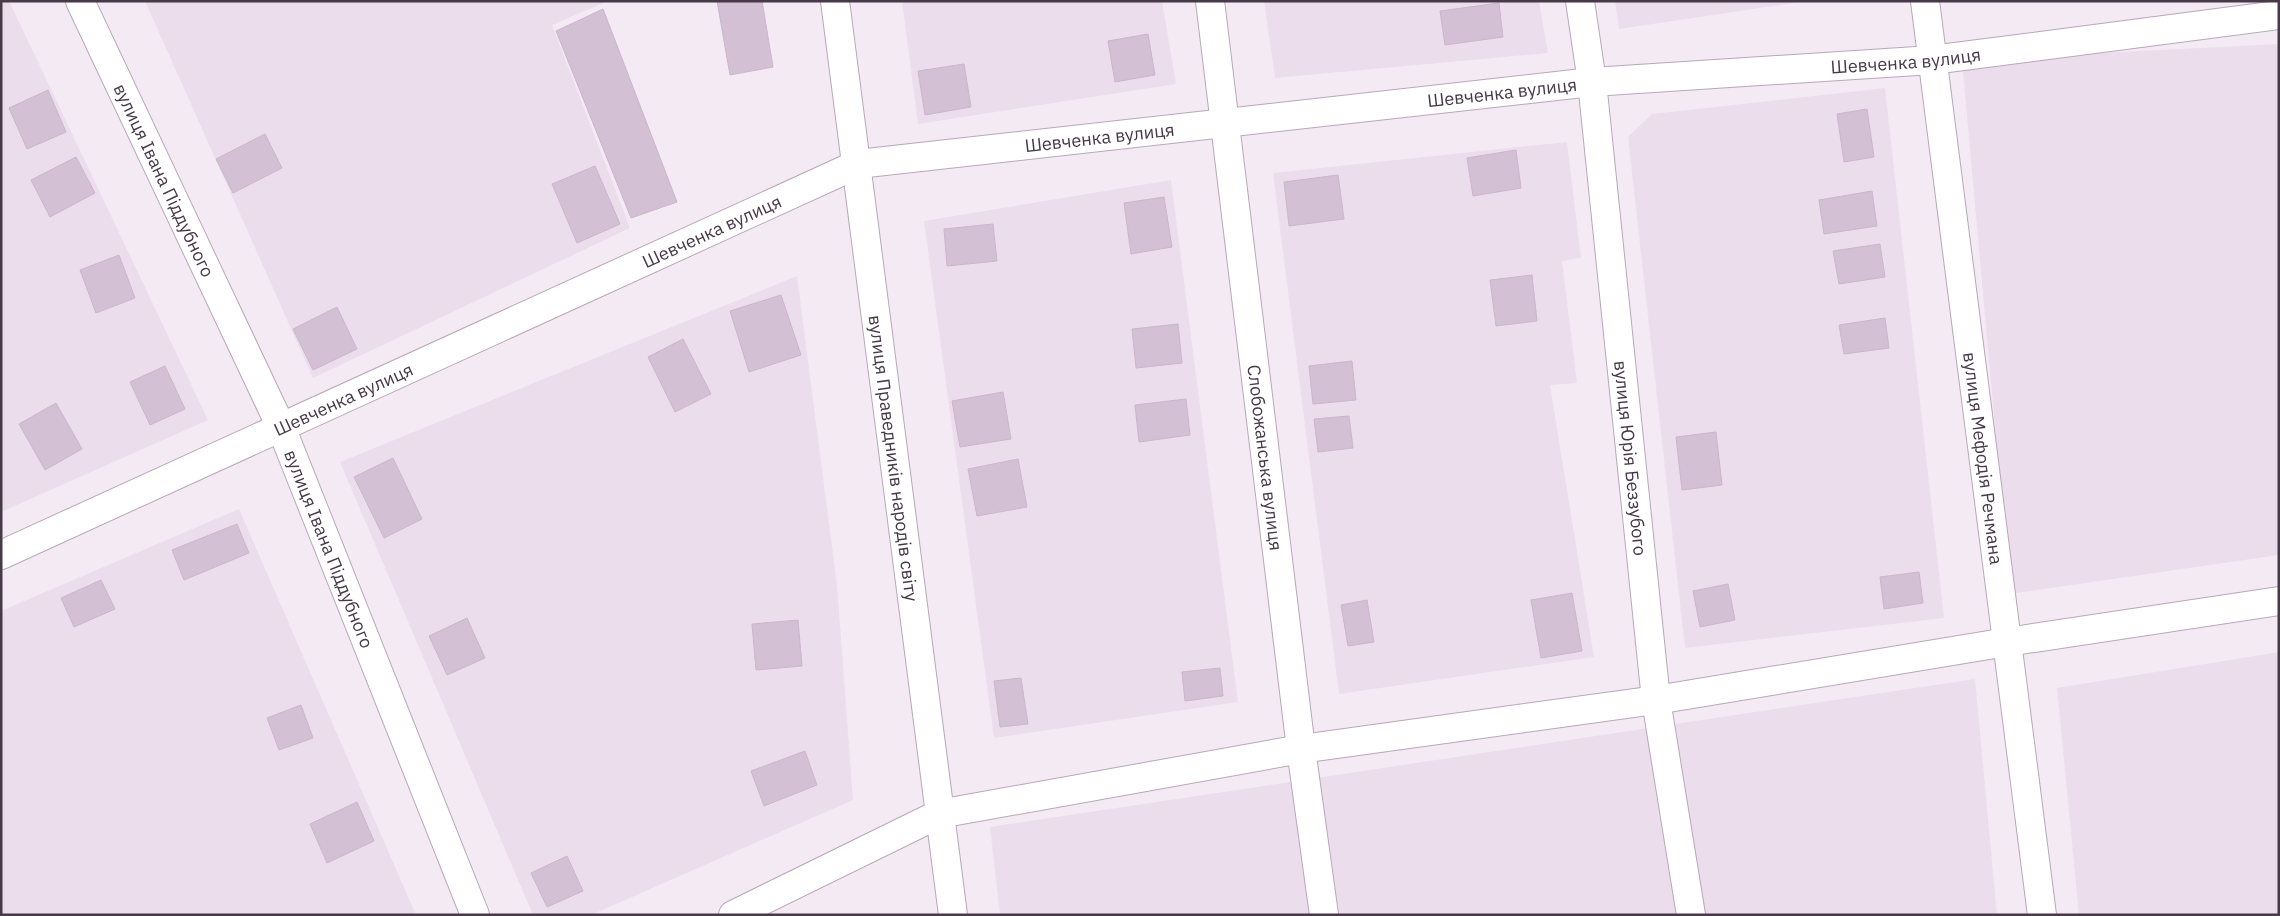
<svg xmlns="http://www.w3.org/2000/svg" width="2280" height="916" font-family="'IBM Plex Sans',sans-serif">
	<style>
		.residential { fill: #ecddec }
		.building { fill: #d3c0d5; stroke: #cdb4cf }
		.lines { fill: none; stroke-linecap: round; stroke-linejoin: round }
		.minor-casing { stroke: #b9a7b9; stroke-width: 30 }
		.minor { stroke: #fff; stroke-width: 28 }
		.labels { text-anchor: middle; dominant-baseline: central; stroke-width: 4; stroke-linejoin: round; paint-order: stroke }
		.street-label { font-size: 18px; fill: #473948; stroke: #fff }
	</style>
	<rect width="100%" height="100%" fill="#f4eaf4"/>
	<g class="residential">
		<polygon points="1,1 9,1 208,420 1,512"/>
		<polygon points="145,1 608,1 552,25 630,228 313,378"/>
		<polygon points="902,1 1162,1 1176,84 918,124"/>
		<polygon points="1264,1 1539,1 1548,53 1275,78"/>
		<polygon points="1615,1 1806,1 1619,29"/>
		<polygon points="2279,44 2279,555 2010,594 1962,60"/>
		<polygon points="1885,88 1944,618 1685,648 1628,137 1652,114"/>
		<polygon points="1567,142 1581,258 1562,261 1577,383 1550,385 1594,657 1339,694 1273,173"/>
		<polygon points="1171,180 1238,702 994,738 924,221"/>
		<polygon points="797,276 837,585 853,800 591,915 533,915 340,462"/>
		<polygon points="239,509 416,915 1,915 1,611"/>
		<polygon points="2279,652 2279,915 2079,915 2057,688"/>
		<polygon points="1975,679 1997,915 1000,915 990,827"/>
	</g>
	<g class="building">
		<polygon points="717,1 762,1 773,67 730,75"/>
		<polygon points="1499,3 1503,37 1445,45 1440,11"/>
		<polygon points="603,9 677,202 631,218 556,31"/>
		<polygon points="1148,34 1155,75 1115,82 1108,41"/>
		<polygon points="964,64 971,107 925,115 918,71"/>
		<polygon points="48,90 66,132 27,149 9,108"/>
		<polygon points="1867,109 1874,157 1844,162 1837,114"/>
		<polygon points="265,134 282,168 233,193 216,159"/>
		<polygon points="1516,150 1521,188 1473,196 1467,158"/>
		<polygon points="76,157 95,193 50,217 31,180"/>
		<polygon points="595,166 620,224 577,243 552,184"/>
		<polygon points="1338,175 1344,219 1289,226 1284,182"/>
		<polygon points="1872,191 1877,226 1824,234 1819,200"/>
		<polygon points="1164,197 1172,247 1131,254 1124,203"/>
		<polygon points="993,224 997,261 947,266 944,229"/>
		<polygon points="1880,244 1885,277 1839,284 1833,251"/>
		<polygon points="119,255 135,298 96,313 80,270"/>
		<polygon points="1532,275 1537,321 1496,326 1490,280"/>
		<polygon points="781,295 801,355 749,372 730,311"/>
		<polygon points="337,307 357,349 313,370 293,329"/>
		<polygon points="1885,318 1889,348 1844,354 1839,325"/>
		<polygon points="1178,324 1182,363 1136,368 1132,329"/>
		<polygon points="683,339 711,394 675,412 648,357"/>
		<polygon points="1352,361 1356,400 1313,404 1309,366"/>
		<polygon points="165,366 185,409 150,425 130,382"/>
		<polygon points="1003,392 1011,439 960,447 952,401"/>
		<polygon points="1186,399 1190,435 1139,442 1135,405"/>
		<polygon points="56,403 82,449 45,470 19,424"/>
		<polygon points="1349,416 1353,448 1318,452 1314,419"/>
		<polygon points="1716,432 1722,485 1682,490 1676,437"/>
		<polygon points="393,458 422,519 384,538 354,477"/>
		<polygon points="1018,459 1027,507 977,516 968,469"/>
		<polygon points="237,524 249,553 184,580 172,550"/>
		<polygon points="1919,572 1923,603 1884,609 1880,577"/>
		<polygon points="101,580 115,609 74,627 61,598"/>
		<polygon points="1728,584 1735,620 1700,627 1693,591"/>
		<polygon points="1572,593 1582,651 1541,658 1531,600"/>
		<polygon points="1367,600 1374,642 1348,646 1341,605"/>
		<polygon points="467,618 485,658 447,675 429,636"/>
		<polygon points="798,620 802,666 756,670 752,624"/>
		<polygon points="1220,668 1223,696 1185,701 1182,672"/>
		<polygon points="1021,678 1028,724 1000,727 994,681"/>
		<polygon points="301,705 313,738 279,750 267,718"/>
		<polygon points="805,751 817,785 764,806 751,771"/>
		<polygon points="357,802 374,841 327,863 310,824"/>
		<polygon points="567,856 583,891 547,907 531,873"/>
	</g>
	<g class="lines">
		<g class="minor-casing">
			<g id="minor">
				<path id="s1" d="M 80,1 L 281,427 L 475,915"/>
				<path id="s2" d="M 835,1 L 953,915"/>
				<path id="s3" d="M 1210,1 L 1301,749 L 1324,915"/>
				<path id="s4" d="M 1580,1 L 1592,82 L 1656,700 L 1691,915"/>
				<path id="s5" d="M 1925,1 L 2042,915"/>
				<path id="s6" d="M 1,555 L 858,164 L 1592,82 L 1932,60 L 2279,15"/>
				<polyline points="733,915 939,814 1301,749 1656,700 2007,642 2279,601"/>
			</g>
		</g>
		<use href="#minor" class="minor"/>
	</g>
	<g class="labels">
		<g class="street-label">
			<text stroke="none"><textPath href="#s6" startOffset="1995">Шевченка вулиця</textPath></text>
			<text stroke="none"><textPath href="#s6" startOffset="1590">Шевченка вулиця</textPath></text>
			<text stroke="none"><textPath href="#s6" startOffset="1185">Шевченка вулиця</textPath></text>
			<text stroke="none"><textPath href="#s1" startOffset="198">вулиця Івана Піддубного</textPath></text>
			<text stroke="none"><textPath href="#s6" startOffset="781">Шевченка вулиця</textPath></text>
			<text stroke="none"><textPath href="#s6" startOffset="376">Шевченка вулиця</textPath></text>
			<text stroke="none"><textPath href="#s2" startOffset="461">вулиця Праведників народів світу</textPath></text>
			<text stroke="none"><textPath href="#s3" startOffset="460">Слобожанська вулиця</textPath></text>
			<text stroke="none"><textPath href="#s5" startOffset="461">вулиця Мефодія Речмана</textPath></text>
			<text stroke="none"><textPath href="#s4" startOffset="460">вулиця Юрія Беззубого</textPath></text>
			<text stroke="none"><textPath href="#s1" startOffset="602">вулиця Івана Піддубного</textPath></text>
		</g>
	</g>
	<rect width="2280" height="916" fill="none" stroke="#473948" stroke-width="5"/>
</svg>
